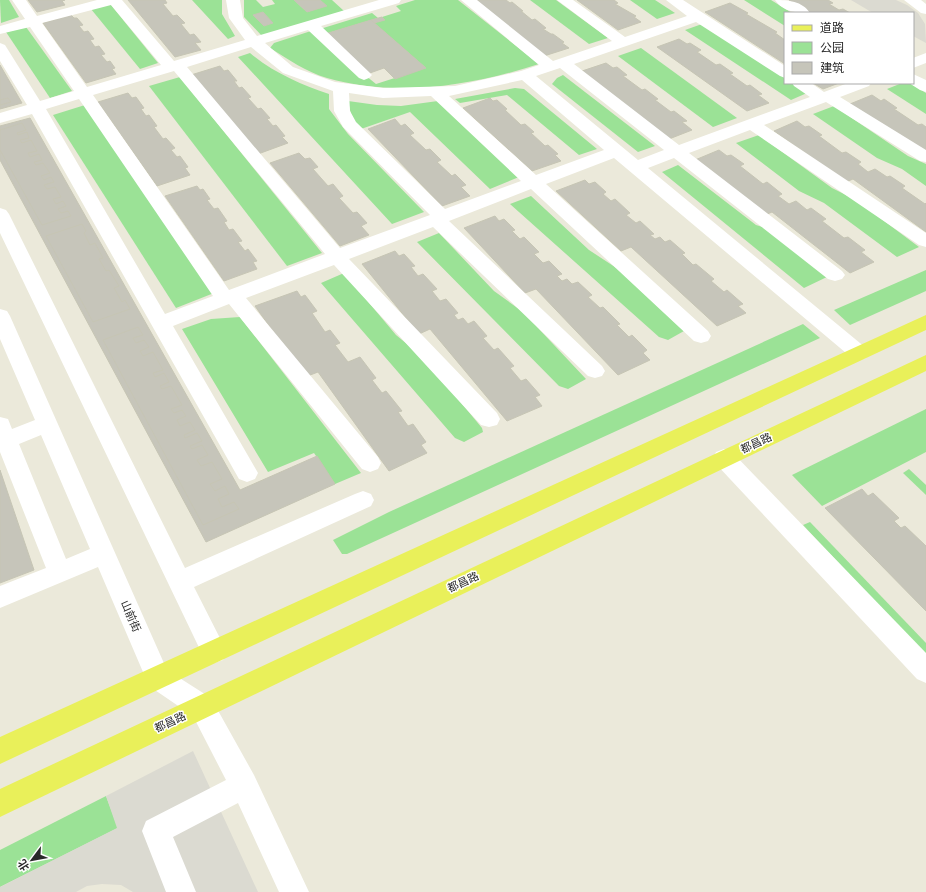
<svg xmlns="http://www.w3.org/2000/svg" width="926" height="892" font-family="'DM Sans','Noto Sans SC',sans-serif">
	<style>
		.green { fill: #9be296 }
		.plaza { fill: #dbdad1 }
		.building { fill: #c6c5ba; stroke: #c6c5b4 }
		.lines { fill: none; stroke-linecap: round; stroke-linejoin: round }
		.minor { fill: #fff; fill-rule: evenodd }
		.major { fill: #e9f05a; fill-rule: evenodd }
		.labels { text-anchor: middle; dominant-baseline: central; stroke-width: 3; stroke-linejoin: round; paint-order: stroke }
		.street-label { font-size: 11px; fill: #292929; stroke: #fff }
	</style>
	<rect width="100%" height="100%" fill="#ebe9da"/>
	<g class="green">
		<polygon points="0,0 9,0 19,17 1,23"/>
		<polygon points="192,0 222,0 222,14 235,36 228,39"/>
		<polygon points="244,0 256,0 263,7 275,4 272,0 294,0 307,12 326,6 320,0 332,0 344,11 262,36 244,17"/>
		<path d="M 415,0 L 458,0 L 539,64 C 471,86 397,98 327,78 C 306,72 288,59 270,48 L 274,43 L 311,31 L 376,84 L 426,68 L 374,23 L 384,20 L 382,17 L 401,11 L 396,6 Z"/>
		<polygon points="530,0 556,0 608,38 589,44"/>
		<polygon points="630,0 655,0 675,13 657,19"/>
		<polygon points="744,0 771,0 792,13 785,13 785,26"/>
		<polygon points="106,5 111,5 158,63 140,69 91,9"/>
		<polygon points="372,13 378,18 325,34 320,29"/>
		<polygon points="702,24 785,78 785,83 792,83 807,93 791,100 685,30"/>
		<polygon points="26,27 72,91 50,98 6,32"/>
		<polygon points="641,48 737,118 713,127 618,56"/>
		<path d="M 250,53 C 274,73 300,84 329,94 L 329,109 L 348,134 L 424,212 L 392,224 L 238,57 Z"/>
		<polygon points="563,75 655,146 638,152 552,84 557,78"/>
		<polygon points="180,77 322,253 287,266 149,86"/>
		<polygon points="902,83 910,83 926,93 926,114 887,89"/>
		<polygon points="515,88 524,89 597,149 579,155 507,95 460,103 455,99"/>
		<polygon points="348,101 377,105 401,106 438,101 519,177 490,189 410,112 361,129 352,119"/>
		<polygon points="85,105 214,293 176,308 53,115"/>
		<polygon points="834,106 908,156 926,164 926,186 902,169 877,158 813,114"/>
		<polygon points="759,135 832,188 856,200 919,247 897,257 824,203 799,191 736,143"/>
		<polygon points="678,165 756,225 769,229 829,276 804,288 662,172"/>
		<polygon points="531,196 589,250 618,269 684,331 668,340 659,337 510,204"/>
		<polygon points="439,233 494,291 523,312 586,379 568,389 559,386 417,242"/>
		<polygon points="926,270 926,291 850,325 834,310"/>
		<polygon points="344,273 396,335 424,358 482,428 483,432 464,442 455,438 321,283"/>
		<polygon points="240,317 361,473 335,484 314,453 268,472 182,329 211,319"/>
		<polygon points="803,324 820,338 347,554 342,554 333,540 389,512"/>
		<polygon points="926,409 926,452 822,506 792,475"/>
		<polygon points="909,469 926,485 926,495 903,473"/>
		<polygon points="810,522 926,643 926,656 803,525"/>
		<polygon points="106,796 118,828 0,887 0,850"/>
	</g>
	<g class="plaza">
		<polygon points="851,0 896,0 907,5 918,13 925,24 926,43 913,36 913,13 873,13"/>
		<polygon points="193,751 258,892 133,892 121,885 102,884 87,886 76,892 0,892 0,887 117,828 106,796"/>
	</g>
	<g class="building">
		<polygon points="28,0 65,0 62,1 65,5 37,12"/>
		<polygon points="128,0 165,0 167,3 163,4 173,16 177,15 185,23 181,24 190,35 194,34 201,42 195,43 201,50 175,57"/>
		<polygon points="294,0 320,0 327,6 307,12"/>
		<polygon points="473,0 506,0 510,3 512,2 523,11 521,11 532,20 535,19 546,28 543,29 551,34 553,34 564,42 562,43 569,48 544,56"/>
		<polygon points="577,0 614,0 618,3 615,4 636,16 634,17 641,22 618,30"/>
		<polygon points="789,0 828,0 833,3 829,4 839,10 843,9 850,13 810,13"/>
		<polygon points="730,3 748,13 746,14 777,32 775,33 785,40 785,64 705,12"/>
		<polygon points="263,12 273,23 264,26 253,15"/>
		<polygon points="71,15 74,18 77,18 83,25 79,26 84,32 88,31 94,39 90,40 95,47 99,46 105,54 101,55 107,62 110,61 115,68 112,69 116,74 86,83 43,23"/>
		<polygon points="382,17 385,20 374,23 371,20"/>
		<polygon points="371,20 426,68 395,79 384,68 367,74 325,34"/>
		<polygon points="679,39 687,44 690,43 701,50 697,52 716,65 720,64 733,73 730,74 747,86 750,85 762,94 758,95 769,103 747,111 657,47"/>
		<polygon points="606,63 613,68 617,67 627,75 623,76 642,90 645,89 658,99 655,100 671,112 674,111 687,121 682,122 692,130 669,139 582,71"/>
		<polygon points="0,65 22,103 0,109"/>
		<polygon points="220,66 224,71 228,70 237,81 234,81 239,88 242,87 251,97 248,98 258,109 261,108 270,118 267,119 273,126 276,125 285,136 282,137 288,143 258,154 191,75"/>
		<polygon points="813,83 839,83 823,89"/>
		<polygon points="128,93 132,98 136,97 144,108 141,109 146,116 149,115 157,126 154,127 163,139 166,138 175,148 171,150 177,157 180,156 188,167 185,168 190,175 157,186 98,102"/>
		<polygon points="872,95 881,101 884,99 897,108 894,109 918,125 922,124 926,127 926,152 850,104"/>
		<polygon points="8,98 11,102 0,105 0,100"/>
		<polygon points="490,98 493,101 497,100 507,109 505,110 521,125 525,124 534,132 531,133 545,146 548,145 558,154 555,155 561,161 532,171 463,108"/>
		<polygon points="30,118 240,490 317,456 335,484 206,542 0,160 0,126"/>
		<polygon points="395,119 401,126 405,124 414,133 410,135 426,150 430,149 441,160 437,162 452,176 455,174 466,185 461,187 470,196 442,206 368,129"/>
		<polygon points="797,121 805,127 809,126 822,135 819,136 842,153 846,152 861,162 858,164 868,172 875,169 887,177 890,176 905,186 902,188 925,204 926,203 926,232 853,179 846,182 774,131"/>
		<polygon points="22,123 26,130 17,133 18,135 27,132 29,138 20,140 22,143 31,140 37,151 28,153 30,157 39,154 42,160 34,162 36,165 43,163 50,173 41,176 44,180 51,177 54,182 44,185 47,189 55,187 61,197 53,199 56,204 63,201 66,206 58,209 61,213 68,211 71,216 42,225 0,150 0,130"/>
		<polygon points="719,150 727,156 731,155 744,164 740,166 763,184 767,182 782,194 778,196 789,204 796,201 807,210 811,208 826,219 822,221 844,238 848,237 865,250 861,252 874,262 850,273 772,212 765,215 695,160"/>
		<polygon points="299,153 305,159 310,158 318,167 313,169 328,186 333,184 343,196 339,198 353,213 357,212 367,223 361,226 369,235 340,246 270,163"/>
		<polygon points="585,180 589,184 595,182 606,192 603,194 611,201 615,199 630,213 626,215 636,223 640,221 654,234 650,235 655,239 660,237 665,242 670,240 685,253 682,254 693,265 696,264 714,279 711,281 724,292 727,290 743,304 738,306 746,313 717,326 631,247 621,251 556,191"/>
		<polygon points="197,186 200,190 203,189 210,199 207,200 214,209 218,208 227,221 224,222 229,230 233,229 242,241 238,242 245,251 248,249 257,261 253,262 257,269 224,281 165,196"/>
		<polygon points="495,216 499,221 504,219 515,230 512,231 520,239 524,237 539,252 534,254 543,263 549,261 562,274 557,276 562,281 567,279 572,284 578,282 592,295 588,297 600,308 603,307 620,324 617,325 629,337 632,335 647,350 643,353 650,360 618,375 536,289 525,293 464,228"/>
		<polygon points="82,224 86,231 84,233 90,245 95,243 103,258 99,259 106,271 109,270 119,286 114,288 122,302 125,300 130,309 93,322 46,236"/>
		<polygon points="395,251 399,256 404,254 415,266 411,267 418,276 423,274 437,289 432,291 440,301 446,299 458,313 454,315 458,320 463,318 468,324 474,321 487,336 483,338 494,350 498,348 514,366 510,368 521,381 526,379 540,395 535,397 542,406 507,421 430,329 419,334 362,264"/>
		<polygon points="297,291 301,297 305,295 317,311 312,313 325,332 330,330 340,343 335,345 348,362 360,357 376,378 372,380 382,393 386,391 402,411 398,412 408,426 413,424 426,442 421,445 427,453 389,471 318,372 305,377 255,306"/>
		<polygon points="138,327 143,335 133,338 136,343 144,340 149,347 140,351 143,356 153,352 163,370 153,373 155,377 164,373 169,382 160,386 162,389 171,386 182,405 171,409 174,413 182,410 186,416 177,420 180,426 190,422 195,430 184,435 185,438 197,433 202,441 190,446 192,449 202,445 208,455 197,460 201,466 212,462 222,479 210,484 215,491 225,486 229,494 218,499 222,507 234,502 239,509 203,525 103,340"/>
		<polygon points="0,470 34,570 0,583"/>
		<polygon points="862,489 868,496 873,493 899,518 894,521 901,528 905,526 926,546 926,611 825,508"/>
	</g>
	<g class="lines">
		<g class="minor">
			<path d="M 12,0 L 26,0 L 37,16 L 97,0 L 122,0 L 174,61 L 245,40 L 229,18 L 226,0 L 240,0 L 243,18 L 257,36 L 379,0 L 401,0 L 399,3 L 321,26 L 369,72 L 372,75 L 369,78 L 364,80 L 359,78 L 308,30 L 265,43 L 293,67 L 335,82 L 383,88 L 455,86 L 521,71 L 539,65 L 461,0 L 477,0 L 553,61 L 612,41 L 557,0 L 573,0 L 625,37 L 687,16 L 666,0 L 683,0 L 785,66 L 785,78 L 780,76 L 696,22 L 574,64 L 679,145 L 810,97 L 794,86 L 792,83 L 811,83 L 824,92 L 848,83 L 871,83 L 869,86 L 840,97 L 926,150 L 926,162 L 920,161 L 826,102 L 764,125 L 926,233 L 926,247 L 919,245 L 750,130 L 689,153 L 842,271 L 845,275 L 842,279 L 835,281 L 828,279 L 674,158 L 648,168 L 866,348 L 869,353 L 866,358 L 859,360 L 852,358 L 614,158 L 546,184 L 708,331 L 711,336 L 708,341 L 701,343 L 694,341 L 531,189 L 449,221 L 602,366 L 605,371 L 602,376 L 595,378 L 588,376 L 433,227 L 349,259 L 497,413 L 500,419 L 497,425 L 489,427 L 481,425 L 334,265 L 246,298 L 378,457 L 381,463 L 378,469 L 370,472 L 362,469 L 229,304 L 173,326 L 258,473 L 255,479 L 247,482 L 239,479 L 32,114 L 0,123 L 0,113 L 27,105 L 0,61 L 0,43 L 5,45 L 40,101 L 74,91 L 30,27 L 0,34 L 0,26 L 25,19 ZM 111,5 L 161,65 L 87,87 L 42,23 ZM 251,47 L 283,73 L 333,91 L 334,111 L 343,127 L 430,215 L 340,248 L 187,67 ZM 560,68 L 664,150 L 638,160 L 536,76 ZM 174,71 L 325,254 L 229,290 L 93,95 ZM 522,80 L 604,150 L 536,175 L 449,96 ZM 349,93 L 383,98 L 431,96 L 521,181 L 445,209 L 356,122 L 350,111 ZM 79,99 L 213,296 L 165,314 L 46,109 Z"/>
			<path d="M 775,0 C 788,0 802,1 810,13 C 797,13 783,12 775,0 Z"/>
			<polygon points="904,0 921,0 926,4 926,14 921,13"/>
			<polygon points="926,53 926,63 913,68 913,58"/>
			<polygon points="913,74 926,80 926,92 920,90 909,83 913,83"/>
			<polygon points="0,208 6,210 9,214 185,568 355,494 363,491 371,494 374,500 371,506 194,587 227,652 223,660 214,663 205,660 0,233"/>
			<path d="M 0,309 L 7,311 L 10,316 L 167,670 L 211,698 L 254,775 L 309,892 L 279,892 L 238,803 L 173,837 L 196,892 L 166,892 L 142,831 L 146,821 L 226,780 L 193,716 L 149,686 L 98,567 L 0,608 L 0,586 L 46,568 L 0,452 L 0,417 L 8,419 L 12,429 L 35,420 L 0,339 ZM 41,435 L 90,549 L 66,559 L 19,444 Z"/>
			<polygon points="724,449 732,452 926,653 926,683 917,679 716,464 713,458 716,452"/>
		</g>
		<g class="major">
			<polygon points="926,315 926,330 0,764 0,737"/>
			<polygon points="926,355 926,371 0,817 0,789"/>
		</g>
	</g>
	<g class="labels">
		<g class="street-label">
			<text transform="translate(756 443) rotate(-25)">都昌路</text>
			<text transform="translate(463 582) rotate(-25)">都昌路</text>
			<text transform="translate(131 616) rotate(66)">山前街</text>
			<text transform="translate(170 722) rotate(-25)">都昌路</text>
		</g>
	</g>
	<rect x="784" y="12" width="130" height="72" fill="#ffffff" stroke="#a9a9a9"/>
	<rect x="792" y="25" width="20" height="6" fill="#e9f05a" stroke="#a9a9a9"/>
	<text x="820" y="32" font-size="12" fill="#292929">道路</text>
	<rect x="792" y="42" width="20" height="12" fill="#9be296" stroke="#a9a9a9"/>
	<text x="820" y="52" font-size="12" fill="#292929">公园</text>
	<rect x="792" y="62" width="20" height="12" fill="#c6c5ba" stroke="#a9a9a9"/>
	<text x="820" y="72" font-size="12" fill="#292929">建筑</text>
	<g transform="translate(32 860) rotate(238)" stroke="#ffffff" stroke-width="3" paint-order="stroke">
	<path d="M0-3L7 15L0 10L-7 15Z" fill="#292929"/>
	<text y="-6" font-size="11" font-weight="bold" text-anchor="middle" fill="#292929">北</text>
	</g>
</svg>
